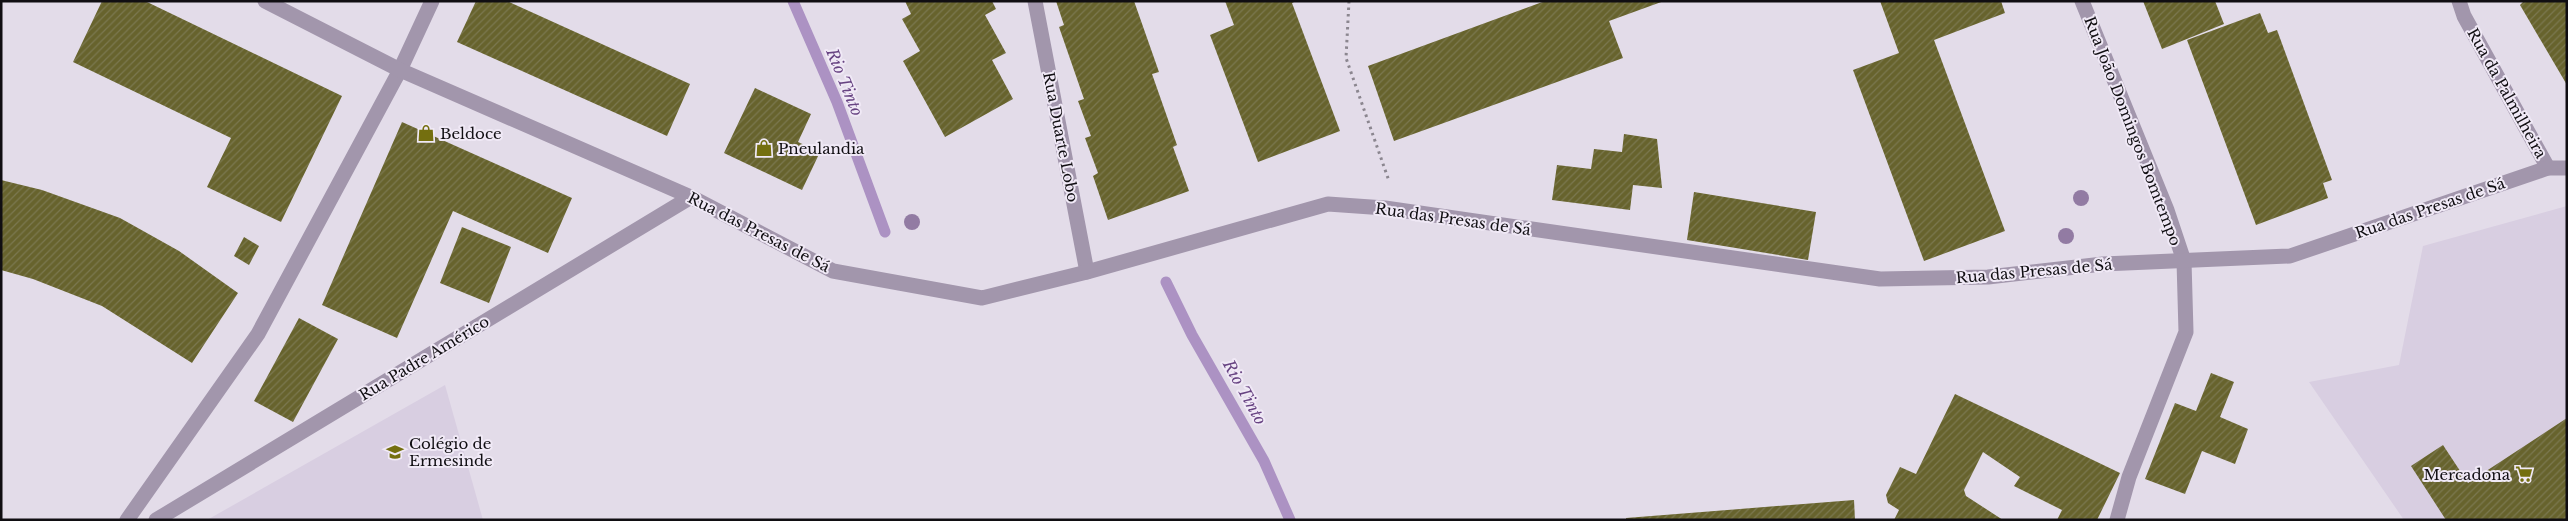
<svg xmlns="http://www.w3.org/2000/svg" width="2568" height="521" font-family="'Libre Baskerville',serif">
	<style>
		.built { fill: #d8cee1 }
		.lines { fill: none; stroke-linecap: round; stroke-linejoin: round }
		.stream { stroke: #ac92c3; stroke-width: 11 }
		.building { fill: url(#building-hatch) }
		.path { stroke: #8b868f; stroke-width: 3; stroke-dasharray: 2.5 4; stroke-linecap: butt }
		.minor { stroke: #a296ac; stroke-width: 15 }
		.tertiary { stroke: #a296ac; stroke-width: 15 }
		.tree { fill: #927ba3 }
		.labels { text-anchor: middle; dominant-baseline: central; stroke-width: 4; stroke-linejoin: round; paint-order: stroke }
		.street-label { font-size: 15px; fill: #100e12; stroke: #f0e9f6 }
		.poi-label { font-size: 15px; fill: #100e12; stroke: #f0e9f6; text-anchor: start }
		.water-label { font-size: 16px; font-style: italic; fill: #674382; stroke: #f0e9f6 }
	</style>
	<defs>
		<pattern id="building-hatch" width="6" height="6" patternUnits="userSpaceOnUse" patternTransform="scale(1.25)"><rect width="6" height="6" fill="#67632d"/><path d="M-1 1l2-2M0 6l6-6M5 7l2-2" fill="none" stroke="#7b7850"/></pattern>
	</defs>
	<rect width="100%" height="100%" fill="#e3dce9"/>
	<g class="built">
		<polygon points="2567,206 2567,520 2404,520 2309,382 2399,365 2423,246"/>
		<polygon points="445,385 483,520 207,520"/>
	</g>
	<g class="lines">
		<g class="stream">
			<polyline points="793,1 837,102 885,232"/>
			<polyline points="1166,282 1192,335 1264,461 1290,520"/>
		</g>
	</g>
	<g class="building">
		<polygon points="102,1 145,1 342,96 281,222 207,187 231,138 73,62"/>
		<polygon points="476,1 507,1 690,84 667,136 457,42"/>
		<polygon points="905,1 992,1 996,9 985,15 1006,53 992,60 1013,99 945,137 903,61 920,51 902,19 911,14"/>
		<polygon points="1056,1 1134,1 1159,72 1152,74 1177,145 1173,147 1189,191 1108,220 1093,176 1098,173 1085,138 1091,136 1078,101 1084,99 1059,27 1064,25"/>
		<polygon points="1225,1 1296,1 1292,3 1340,131 1258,162 1210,35 1234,25"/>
		<polygon points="1545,1 1664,1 1609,21 1623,58 1394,141 1368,66"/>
		<polygon points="1880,1 2001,1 2005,13 1934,40 2005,231 1924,261 1853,70 1899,53"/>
		<polygon points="2143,1 2215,1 2224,24 2162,49"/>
		<polygon points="2524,1 2567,1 2567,85 2520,5"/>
		<polygon points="2260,13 2268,33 2277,30 2332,180 2323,183 2328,198 2256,225 2187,40"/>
		<polygon points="755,88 811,114 798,142 820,152 802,190 724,153"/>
		<polygon points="402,122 572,198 548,253 453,211 397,338 322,305"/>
		<polygon points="1624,134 1657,139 1662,188 1633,185 1630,210 1552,200 1557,165 1591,169 1594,149 1622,152"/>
		<polygon points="1,180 42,190 120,218 179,251 238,293 192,363 102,306 33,279 1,270"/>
		<polygon points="1694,192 1816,212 1808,260 1687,240"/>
		<polygon points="462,227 511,247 489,303 440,283"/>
		<polygon points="244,237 259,246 249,265 234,256"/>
		<polygon points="299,318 338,339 293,422 254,401"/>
		<polygon points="2211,373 2234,382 2220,417 2248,429 2235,464 2202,451 2185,494 2145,479 2175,403 2196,411"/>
		<polygon points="1955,394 2120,473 2097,520 2057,520 2062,510 2014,486 2020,477 1983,452 1964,490 1966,496 2003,520 1894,520 1899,510 1888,503 1886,495 1900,467 1916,474"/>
		<polygon points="2567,418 2567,520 2446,520 2411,466 2443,445 2468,483"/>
		<polygon points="1854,500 1855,520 1626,520 1626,518"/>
	</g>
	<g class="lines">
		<polyline class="path" points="1349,1 1346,58 1389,181"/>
		<g class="minor">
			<polyline points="1035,1 1087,272"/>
			<polyline points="2082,1 2167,210 2184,261 2186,332 2129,477 2117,520"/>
			<polyline points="2459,1 2464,16 2548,168"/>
			<polyline points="127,520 258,334 400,70 432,1"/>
			<polyline points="156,520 691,197"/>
		</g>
		<polyline class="tertiary" points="265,1 400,70 691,197 833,271 982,298 1087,272 1328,204 1385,208 1880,279 1988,277 2103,264 2290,256 2548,168 2567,168"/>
	</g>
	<g class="tree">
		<circle cx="2081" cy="198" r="8"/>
		<circle cx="912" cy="222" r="8"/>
		<circle cx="2066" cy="236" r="8"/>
	</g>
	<defs>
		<g id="shop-bare" transform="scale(1.35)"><path d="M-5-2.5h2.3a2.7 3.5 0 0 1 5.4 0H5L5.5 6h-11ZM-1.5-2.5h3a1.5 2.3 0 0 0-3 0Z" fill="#746f0f" stroke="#f0e9f6" stroke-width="2.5" paint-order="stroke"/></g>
		<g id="school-bare" transform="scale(1.35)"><path d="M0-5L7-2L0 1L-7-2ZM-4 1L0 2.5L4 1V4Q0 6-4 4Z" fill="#746f0f" stroke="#f0e9f6" stroke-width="2.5" paint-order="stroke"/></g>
		<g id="supermarket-bare" transform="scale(1.35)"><path d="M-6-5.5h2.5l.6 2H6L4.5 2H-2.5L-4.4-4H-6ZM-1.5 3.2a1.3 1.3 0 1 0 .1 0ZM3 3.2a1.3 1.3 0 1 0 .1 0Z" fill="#746f0f" stroke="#f0e9f6" stroke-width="2.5" paint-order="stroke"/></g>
	</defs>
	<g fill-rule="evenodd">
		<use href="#shop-bare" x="426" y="133"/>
		<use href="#shop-bare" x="764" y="148"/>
		<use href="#school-bare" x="395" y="452"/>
		<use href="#supermarket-bare" x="2524" y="474"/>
	</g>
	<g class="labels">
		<g class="street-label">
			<text transform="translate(2507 93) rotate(61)">Rua da Palmilheira</text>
			<text transform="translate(2133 131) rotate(69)">Rua João Domingos Bomtempo</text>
			<text transform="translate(1061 137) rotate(79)">Rua Duarte Lobo</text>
			<text transform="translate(2430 208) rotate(-19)">Rua das Presas de Sá</text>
			<text transform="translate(1453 219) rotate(8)">Rua das Presas de Sá</text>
			<text transform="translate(759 232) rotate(27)">Rua das Presas de Sá</text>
			<text transform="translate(2034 271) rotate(-5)">Rua das Presas de Sá</text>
			<text transform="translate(424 358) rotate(-31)">Rua Padre Américo</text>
		</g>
		<g class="poi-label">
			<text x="440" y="133">Beldoce</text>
			<text x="778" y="148">Pneulandia</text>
			<text x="409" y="443">Colégio de<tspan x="409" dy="17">Ermesinde</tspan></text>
			<text x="2510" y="474" text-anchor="end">Mercadona</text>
		</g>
		<g class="water-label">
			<text transform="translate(845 82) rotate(68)">Rio Tinto</text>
			<text transform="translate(1245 392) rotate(61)">Rio Tinto</text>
		</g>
	</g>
	<rect width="2568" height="521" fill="none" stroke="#100e12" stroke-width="5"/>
</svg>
